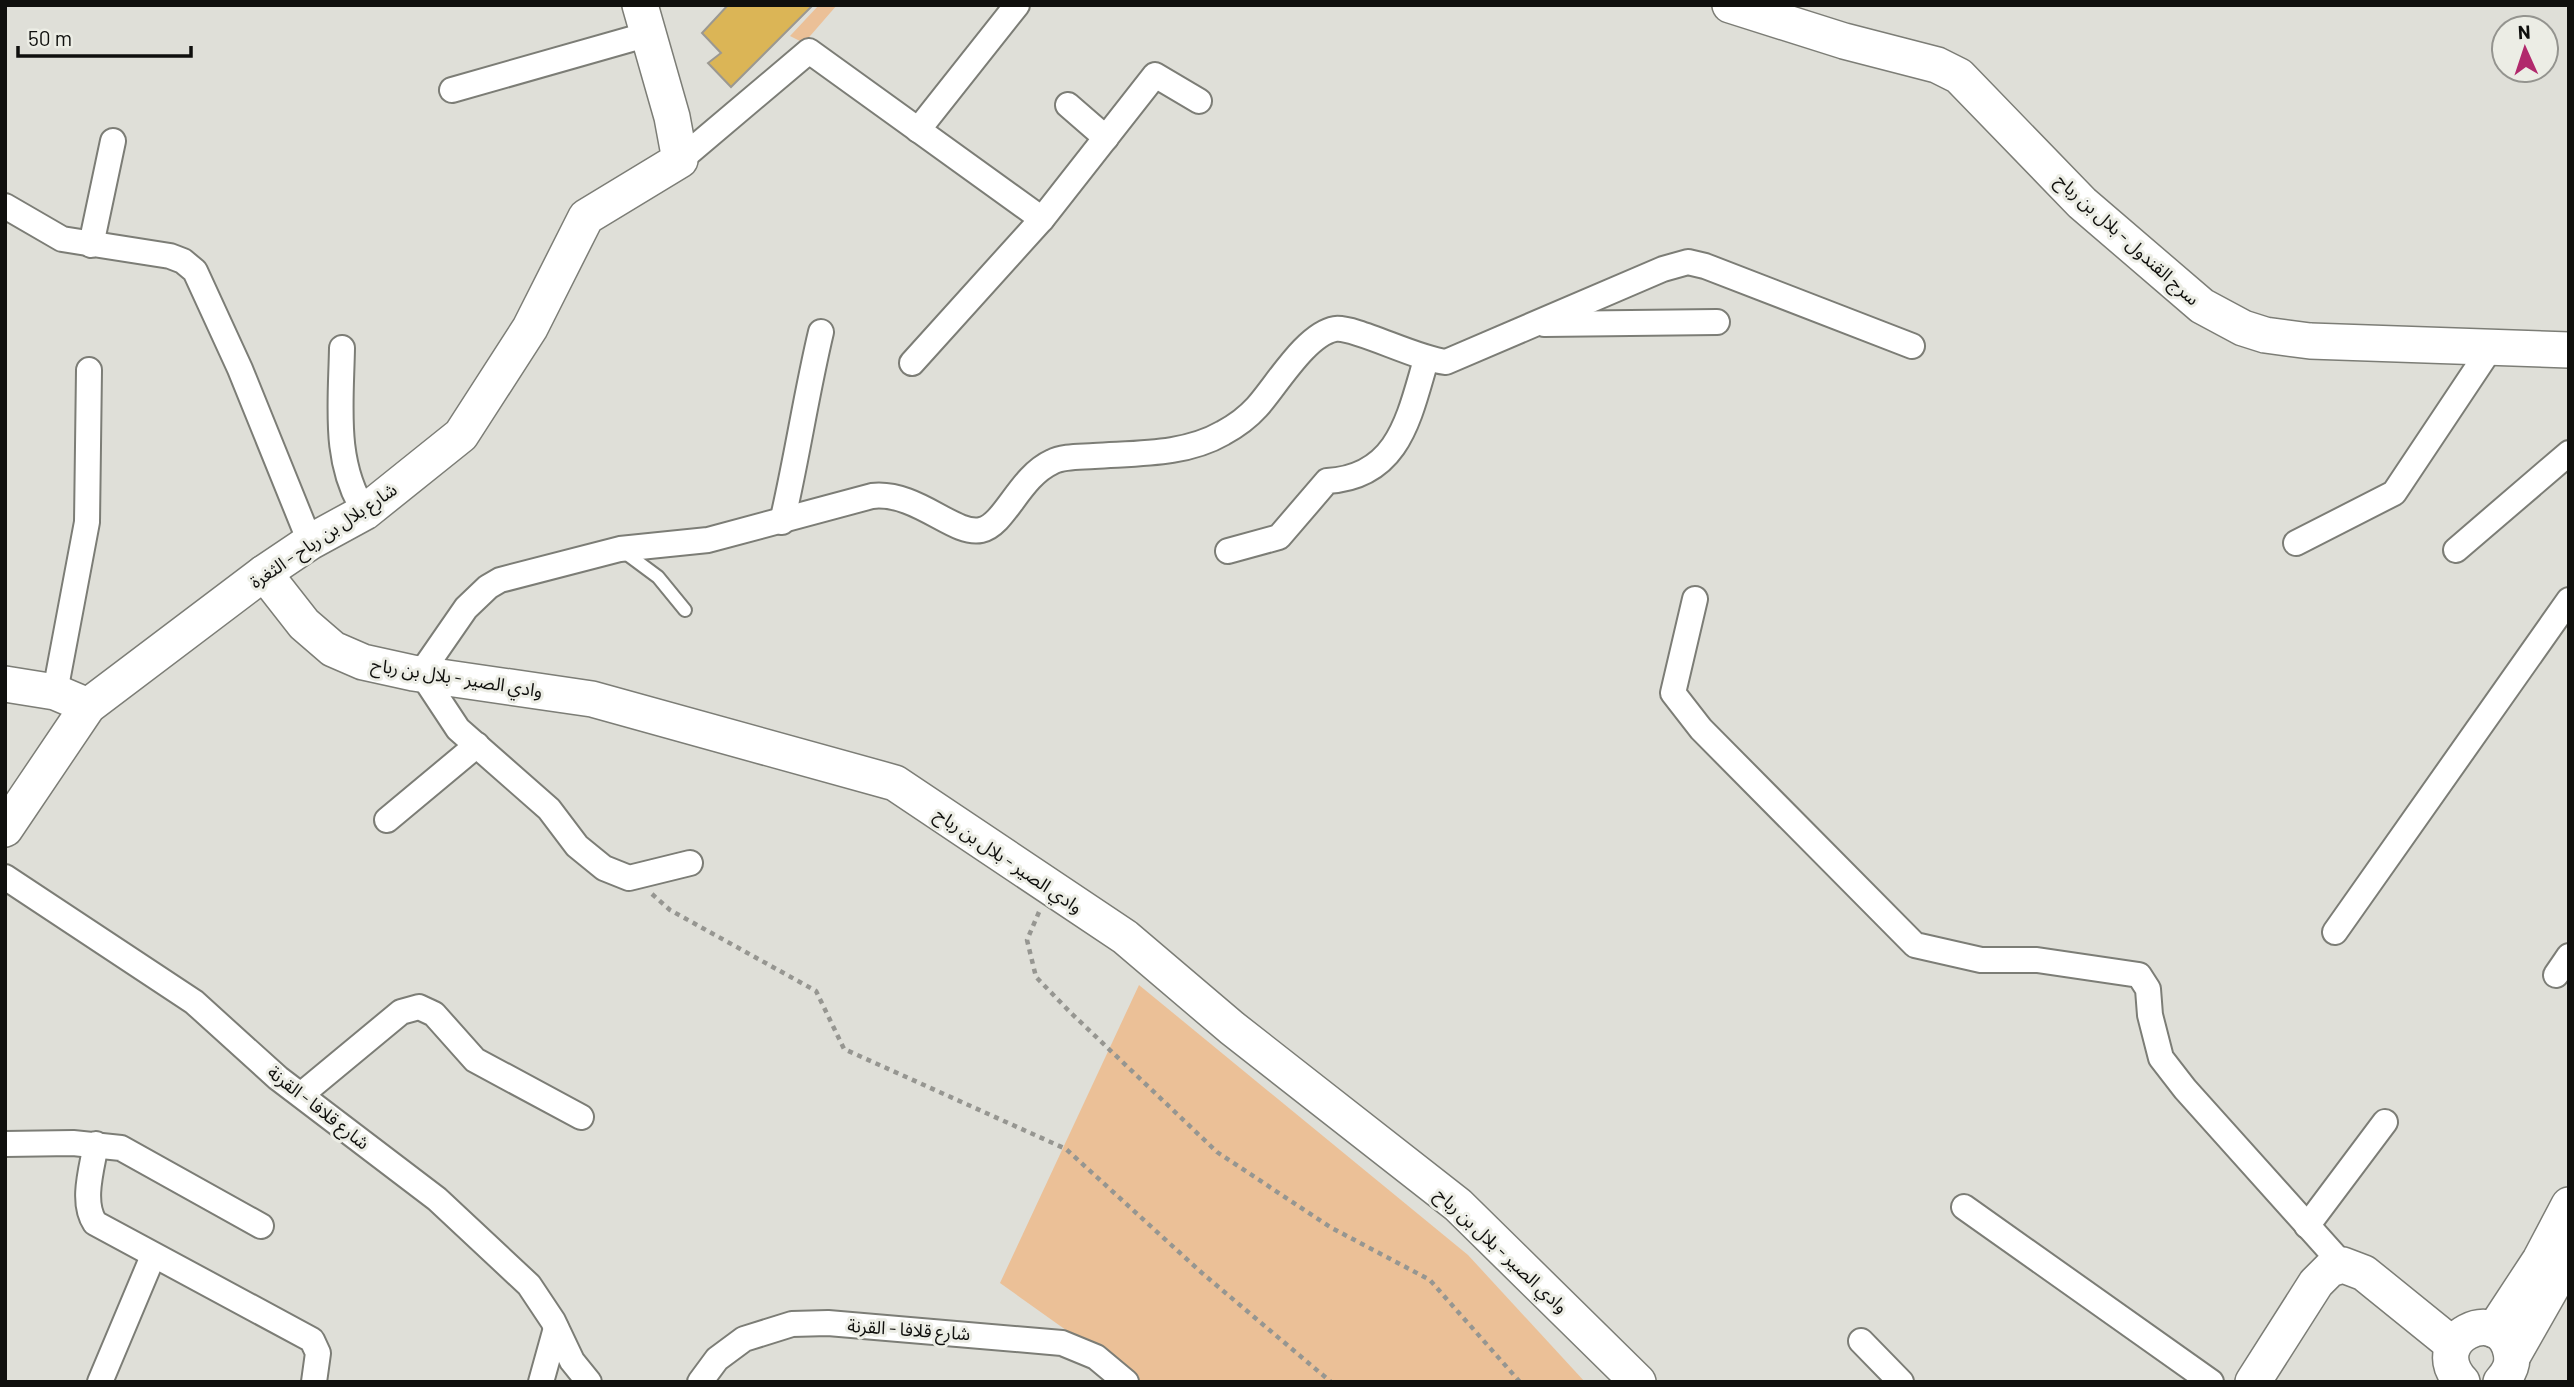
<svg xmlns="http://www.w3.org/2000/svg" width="2574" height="1387" font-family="Barlow,'Noto Sans Arabic',sans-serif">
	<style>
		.green { fill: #ebc097 }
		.building { fill: #dbb556; stroke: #9b9891; stroke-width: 2 }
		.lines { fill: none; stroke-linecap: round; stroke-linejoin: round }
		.lane-casing { stroke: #7c7d76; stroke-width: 16 }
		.street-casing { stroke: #7c7d76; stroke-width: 28 }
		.secondary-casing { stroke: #7c7d76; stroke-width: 38 }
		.path { stroke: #969691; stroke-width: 4.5; stroke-dasharray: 5 5; stroke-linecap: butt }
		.lane { stroke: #fff; stroke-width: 12 }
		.street { stroke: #fff; stroke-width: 24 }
		.secondary { stroke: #fff; stroke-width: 35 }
		.labels { text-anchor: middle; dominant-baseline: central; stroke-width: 6; stroke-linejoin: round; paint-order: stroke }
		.street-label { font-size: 18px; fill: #0f0f0d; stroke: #ecede5 }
	</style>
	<rect width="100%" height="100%" fill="#dfdfd8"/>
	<g class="green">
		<polygon points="819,5 837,5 804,43 790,36"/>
		<polygon points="1139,985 1468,1255 1585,1382 1139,1382 1000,1283"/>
	</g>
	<polygon class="building" points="728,5 813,5 731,87 708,63 721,53 702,33"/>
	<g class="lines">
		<g class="lane-casing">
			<polyline id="lane" points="623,551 658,577 685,610"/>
		</g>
		<g class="street-casing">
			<g id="street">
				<polyline points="452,90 649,34"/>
				<polyline points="1068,105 1106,138"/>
				<polyline points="918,130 1017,5"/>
				<polyline points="680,160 809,51 1042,219 1155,75 1199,101"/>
				<polyline points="5,206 62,239 170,256 183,261 195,271 240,369 310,542"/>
				<polyline points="91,245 113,141"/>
				<polyline points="1544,324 1717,322"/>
				<path d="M 342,348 C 341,405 333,463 365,512"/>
				<polyline points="912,363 1042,219"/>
				<path d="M 782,522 C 797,458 806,395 821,332"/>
				<polyline points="2296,543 2394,493 2492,346"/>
				<polyline points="2456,550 2569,453"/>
				<path d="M 1228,551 L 1279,537 L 1327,481 C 1399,477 1409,417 1426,360"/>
				<polyline points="1695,599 1673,693 1701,729 1915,945 1981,960 2037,960 2139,975 2148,989 2150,1015 2161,1058 2185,1089 2343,1265"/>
				<polyline points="55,692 87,522 89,370"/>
				<polyline points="387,820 477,745"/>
				<path d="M 690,863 L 629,878 L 604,868 L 577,846 L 549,809 L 458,729 L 421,673 L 466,608 L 488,587 L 500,580 L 620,549 L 708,540 L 872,496 C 917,491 954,536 981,530 C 1005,525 1019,477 1052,462 C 1063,456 1081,457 1094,456 C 1137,453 1185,455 1223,433 C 1236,426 1248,417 1257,407 C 1276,386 1306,334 1335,329 C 1354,326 1416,359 1446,362 L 1663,269 L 1688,262 L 1705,266 L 1912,346"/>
				<polyline points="5,877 194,1002 278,1078 437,1199 529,1285 553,1321 572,1361 589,1382"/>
				<polyline points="2335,932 2569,600"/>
				<polyline points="2556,975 2569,956"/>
				<polyline points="302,1094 401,1012 419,1007 434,1014 475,1060 581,1117"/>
				<polyline points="5,1144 73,1143 121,1148 261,1226"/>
				<path d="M 96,1144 C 92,1168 81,1202 95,1223 L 312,1340 L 318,1353 L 314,1382"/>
				<polyline points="1964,1207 2211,1382"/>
				<polyline points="2307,1226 2385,1122"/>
				<polyline points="1861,1341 1901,1382"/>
				<polyline points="100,1382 153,1256"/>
				<polyline points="541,1382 556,1328"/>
				<polyline points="700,1382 717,1359 744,1339 792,1324 828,1323 1062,1343 1096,1357 1126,1382"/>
			</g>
		</g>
		<g class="secondary-casing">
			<g id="secondary">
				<polyline points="1730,5 1844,41 1937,65 1959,76 2082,203 2202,306 2243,328 2265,335 2310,341 2569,350"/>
				<polyline points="264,573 304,624 333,649 363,662 413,673 592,699 895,783 1125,937 1232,1028 1458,1205 1638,1382"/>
				<polyline points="5,684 55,692 88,706"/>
				<polyline points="5,829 88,706 264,573 310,542 365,512 461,435 530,328 586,217 680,160 672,117 640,5"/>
				<polyline points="2494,1330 2540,1260 2569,1205"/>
				<polyline points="2512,1357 2569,1257"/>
				<polyline points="2253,1382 2316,1283 2330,1269 2343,1265 2364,1273 2453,1345"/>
				<path d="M 2462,1382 C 2422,1339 2500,1301 2511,1352 C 2514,1364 2509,1373 2501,1382"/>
			</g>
		</g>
		<g class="path">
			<polyline points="652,894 670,910 816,991 844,1049 1066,1149 1202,1273 1331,1382"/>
			<polyline points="1039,912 1027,940 1036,977 1070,1012 1217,1152 1330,1227 1430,1280 1520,1382"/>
		</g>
		<use href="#lane" class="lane"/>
		<use href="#street" class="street"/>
		<use href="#secondary" class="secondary"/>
	</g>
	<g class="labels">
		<g class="street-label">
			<text transform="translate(2128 239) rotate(42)">سرج القندول - بلال بن رباح</text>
			<text transform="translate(323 535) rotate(-34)">شارع بلال بن رباح - الثغرة</text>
			<text transform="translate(457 677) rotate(9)">وادي الصير - بلال بن رباح</text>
			<text transform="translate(1009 860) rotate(34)">وادي الصير - بلال بن رباح</text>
			<text transform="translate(319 1107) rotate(38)">شارع قلافا - القرنة</text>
			<text transform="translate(1502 1250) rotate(43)">وادي الصير - بلال بن رباح</text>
			<text transform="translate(909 1329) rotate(4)">شارع قلافا - القرنة</text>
		</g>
	</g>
	<rect width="2574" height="1387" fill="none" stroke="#0f0f0d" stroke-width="14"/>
	<g transform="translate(2525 49) rotate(357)"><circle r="33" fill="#ecede5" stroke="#94948f" stroke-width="2"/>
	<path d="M0-5L12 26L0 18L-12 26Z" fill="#b1296c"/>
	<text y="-10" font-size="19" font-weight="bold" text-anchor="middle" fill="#0f0f0d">N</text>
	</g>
	<path d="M18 46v10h173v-10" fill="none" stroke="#0f0f0d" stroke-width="3.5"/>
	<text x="28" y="46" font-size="21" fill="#0f0f0d" stroke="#ecede5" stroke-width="5" paint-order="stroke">50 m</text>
</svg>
